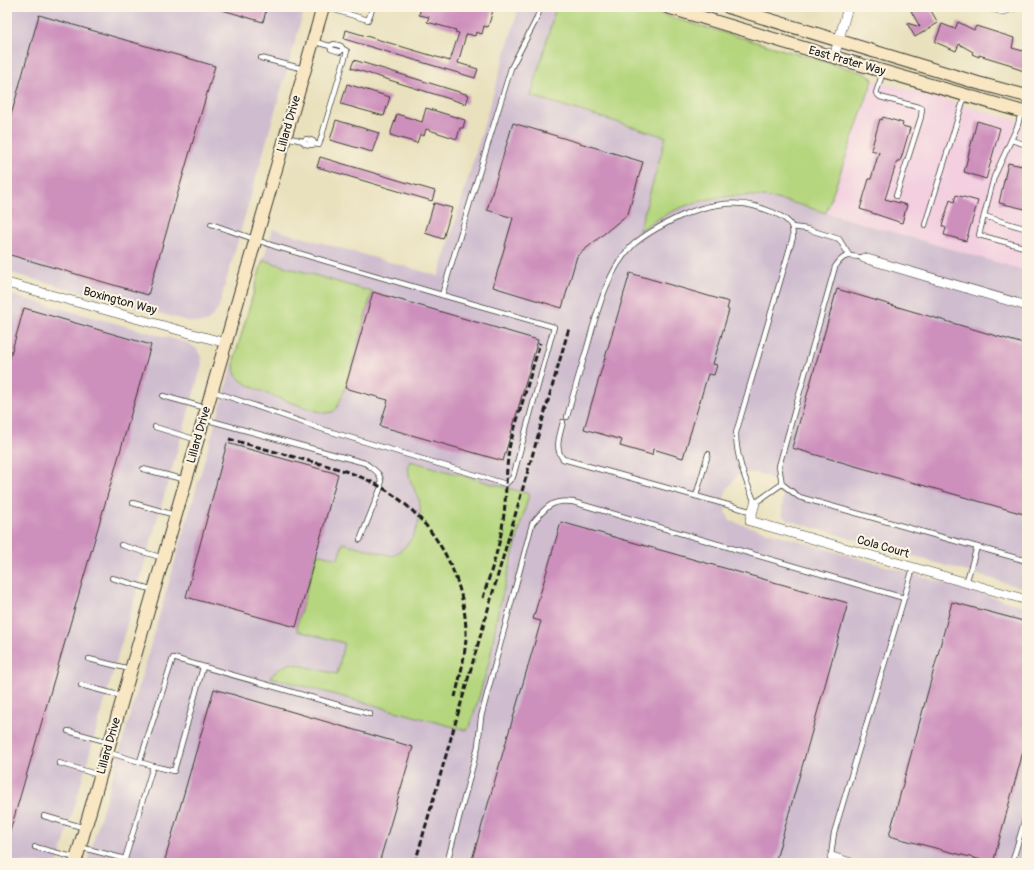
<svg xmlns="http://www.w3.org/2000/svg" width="1034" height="870" font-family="Pangolin,sans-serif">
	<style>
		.built { fill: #f3cfe0 }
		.industrial { fill: #cfbdcf }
		.green { fill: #b5d67e; stroke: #68794d }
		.building { fill: #cd8fbc }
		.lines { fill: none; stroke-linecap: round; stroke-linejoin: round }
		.lane-casing { stroke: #3b3a34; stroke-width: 6 }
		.street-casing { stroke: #3b3a34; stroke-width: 10 }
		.secondary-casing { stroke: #3b3a34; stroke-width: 14 }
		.lane { stroke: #fff; stroke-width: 4.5 }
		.street { stroke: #fff; stroke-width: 9 }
		.secondary { stroke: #f9e7c3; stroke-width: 12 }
		.rail { stroke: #1c1c1c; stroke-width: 3; stroke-dasharray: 6 3; stroke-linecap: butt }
		.labels { text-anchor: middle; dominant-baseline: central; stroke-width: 4; stroke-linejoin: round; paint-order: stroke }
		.street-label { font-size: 12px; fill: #1c1c1c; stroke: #fcf5e5 }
	</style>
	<rect width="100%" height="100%" fill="#fcf5e5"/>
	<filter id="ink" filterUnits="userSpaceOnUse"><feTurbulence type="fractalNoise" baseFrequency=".025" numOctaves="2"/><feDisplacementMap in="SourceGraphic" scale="8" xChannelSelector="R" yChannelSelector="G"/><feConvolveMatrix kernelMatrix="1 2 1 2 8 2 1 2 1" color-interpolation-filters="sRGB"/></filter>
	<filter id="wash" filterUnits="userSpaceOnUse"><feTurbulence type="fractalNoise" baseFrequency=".012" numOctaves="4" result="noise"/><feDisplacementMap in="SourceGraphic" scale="16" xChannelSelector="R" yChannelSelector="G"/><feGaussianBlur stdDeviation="0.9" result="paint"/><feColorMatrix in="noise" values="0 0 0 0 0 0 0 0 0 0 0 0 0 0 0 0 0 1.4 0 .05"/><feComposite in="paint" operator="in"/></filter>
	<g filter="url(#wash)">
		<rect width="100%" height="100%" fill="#e9e1bd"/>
		<polygon class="built" points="873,80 1027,123 1027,271 826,213"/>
		<g class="industrial">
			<polygon points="7,7 305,7 218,310 208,321 201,323 192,322 7,272"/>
			<polygon points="519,7 556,7 531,96 666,137 639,231 650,223 678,208 698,202 717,198 736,195 755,196 776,199 795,204 1027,271 1027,589 787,520 782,515 783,495 780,488 775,481 767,476 755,473 747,473 737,476 727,489 724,498 726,513 730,520 737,523 1027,607 1027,863 87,863 263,260 273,229 439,276"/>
			<polygon points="7,294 188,343 197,349 201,357 202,365 58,863 7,863"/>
		</g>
		<g class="green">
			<path d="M 556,7 L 635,7 L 867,74 L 871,77 L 873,80 L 826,213 C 810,208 793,202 776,199 C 727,189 679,202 639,231 L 666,137 L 531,96 Z"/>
			<path d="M 263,260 L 372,292 L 345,389 L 337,408 L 333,412 L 324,413 C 307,408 244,389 236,375 C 234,371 234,364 234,360 Z"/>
			<path d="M 410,461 L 529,494 L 498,611 L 490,659 L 470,727 L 465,730 L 270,677 L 279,669 L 291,663 L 337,674 L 344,643 L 298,631 L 297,625 L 317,553 L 338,559 L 343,543 L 393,556 C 397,553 403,549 407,544 C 417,534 423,513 419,500 C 414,486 405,476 410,461 Z"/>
		</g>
		<g id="blocks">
			<g class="building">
				<polygon points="219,7 267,7 263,22 219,9"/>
				<polygon points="421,7 494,7 488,27 484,26 482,34 476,32 475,36 468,34 466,35 458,63 478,69 475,78 344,39 346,30 450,61 459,33 455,32 456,30 427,22 429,17 419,15"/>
				<polygon points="918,7 929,7 938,23 915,37 907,23 920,27 911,11"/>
				<polygon points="39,15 215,66 148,295 7,254 7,130"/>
				<polygon points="958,22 974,30 976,26 1014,38 1012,48 1027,52 1027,72 1012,67 1012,65 979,55 979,57 972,54 973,52 959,44 956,51 935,42 942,24 955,29"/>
				<polygon points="354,60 469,95 466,104 351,68"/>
				<polygon points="347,84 390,97 384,116 341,104"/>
				<polygon points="426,108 465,120 463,128 460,128 457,139 426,129 424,136 420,134 417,143 390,135 397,114 422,122"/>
				<polygon points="883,117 903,123 902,126 910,128 901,159 899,161 897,161 885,199 907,205 902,223 860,209 869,179 871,179 879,152 871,150 880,119 882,120"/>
				<polygon points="336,120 379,133 372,152 330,140"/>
				<polygon points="977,121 1000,128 986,179 964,172"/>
				<polygon points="513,123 643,162 628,214 577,256 562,308 493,287 513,218 487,210"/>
				<polygon points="320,157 435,191 432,201 317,167"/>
				<polygon points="1008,163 1027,167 1027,200 1025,209 999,203"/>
				<polygon points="956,195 978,201 966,241 944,235 946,228 942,226 950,200 954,202"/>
				<polygon points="434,203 452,208 443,239 425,233"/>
				<polygon points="630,273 729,302 727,309 729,310 713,364 717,365 714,375 708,374 683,458 653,449 652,455 641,452 620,446 622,440 584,429"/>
				<polygon points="837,289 1027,345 1027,515 792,448"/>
				<polygon points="373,292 538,340 503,461 380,426 388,400 345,388"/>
				<polygon points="24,308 151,345 9,835 7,835 7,368"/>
				<polygon points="227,443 338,474 296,627 186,597"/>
				<polygon points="561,522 848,603 775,863 471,863 541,621 533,619"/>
				<polygon points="952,602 1027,622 1027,737 993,863 889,836"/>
				<polygon points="214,689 413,747 379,863 164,863"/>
			</g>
		</g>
	</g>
	<g filter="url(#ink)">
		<use href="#blocks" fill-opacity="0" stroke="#3b3a34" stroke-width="1"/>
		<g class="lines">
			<g class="lane-casing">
				<g id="lane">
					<polyline points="325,7 368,20 373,7"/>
					<polyline points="315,42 330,46 331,49 340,52 343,49 341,46 334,44 330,46"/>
					<polyline points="261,58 304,69"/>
					<polyline points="883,72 876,93 880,97 922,108 921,117 896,196"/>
					<polyline points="1021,112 1018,125 994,177 979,235 1027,248"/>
					<polyline points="286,137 303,141 305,144 311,145 315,144 313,141 306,139 303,141"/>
					<polyline points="1011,140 1027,145"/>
					<polyline points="315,144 319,145 347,51 343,49"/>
					<polyline points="984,216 1027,229"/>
					<polyline points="211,224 274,246 442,295 511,68 535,22 541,7"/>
					<polyline points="925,225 965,95"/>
					<polyline points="792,227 807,229 839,239 849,255"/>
					<polyline points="212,391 325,430 506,484 513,477 554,327 442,295"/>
					<polyline points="163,396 206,408"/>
					<path d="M 567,417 C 573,394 580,371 587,348 C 597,313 607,269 634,244 C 648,232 664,224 681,216 C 702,206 731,200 754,206 C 765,209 789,216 792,228 C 793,230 792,234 793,237 L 736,433 C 736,458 746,481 755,503 L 782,484 L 799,497 L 977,547"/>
					<path d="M 204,419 L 365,463 C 376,471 382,473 381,487 L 360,540"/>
					<path d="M 563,422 C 560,435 554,448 563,459 L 753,512"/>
					<polyline points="155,427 197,440"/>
					<polyline points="143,469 186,480"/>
					<path d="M 782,484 L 779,466 L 835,267 C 844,253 849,255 864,258"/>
					<polyline points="696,496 708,454"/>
					<polyline points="133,503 175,515"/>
					<polyline points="121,545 163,558"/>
					<polyline points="112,578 154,590"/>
					<polyline points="966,583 977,547 1027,561"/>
					<polyline points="89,659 130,669"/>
					<polyline points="81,685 122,696"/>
					<polyline points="68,731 109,742"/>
					<polyline points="140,761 173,658 370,714"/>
					<polyline points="59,763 99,775"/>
					<polyline points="153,766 174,771 203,667"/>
					<polyline points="44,816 85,828"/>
					<polyline points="35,847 76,858"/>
					<polyline points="80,847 125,859 153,766 107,752"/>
					<path d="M 447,863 L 478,746 L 481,717 L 532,524 C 545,508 551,499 573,502 L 904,598"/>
					<polyline points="830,863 834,833 913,568"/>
					<polyline points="1012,863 1027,812"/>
				</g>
			</g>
			<g class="street-casing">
				<g id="street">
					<polyline points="990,7 1003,10 1013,7"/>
					<polyline points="834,57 848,7"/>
					<polyline points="864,258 1027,306"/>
					<polyline points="7,283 226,343"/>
					<polyline points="755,503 750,521 1027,600"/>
					<polyline points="832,857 851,863"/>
				</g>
			</g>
			<g class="secondary-casing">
				<g id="secondary">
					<polyline points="667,7 834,57 1027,113"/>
					<polyline points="728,7 978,83 1027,96"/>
					<polyline points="75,863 323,7"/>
				</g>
			</g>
			<use href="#lane" class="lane"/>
			<use href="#street" class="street"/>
			<use href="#secondary" class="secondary"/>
			<g class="rail">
				<path d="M 229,439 C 254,446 280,453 305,460 C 325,465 345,470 363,478 C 425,504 467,570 466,637 C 465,657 460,677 455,697"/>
				<path d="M 483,598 C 490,573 500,547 503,521 C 507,496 505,470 510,444 L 540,343"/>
				<polyline points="415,863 569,328"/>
			</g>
		</g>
	</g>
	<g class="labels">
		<g class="street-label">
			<text transform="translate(847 61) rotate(16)">East Prater Way</text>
			<text transform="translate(289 124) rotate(-74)">Lillard Drive</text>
			<text transform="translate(120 301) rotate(15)">Boxington Way</text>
			<text transform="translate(199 435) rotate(-74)">Lillard Drive</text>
			<text transform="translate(883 547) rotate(16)">Cola Court</text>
			<text transform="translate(109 746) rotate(-74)">Lillard Drive</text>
		</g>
	</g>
	<rect width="1034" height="870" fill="none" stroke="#fcf5e5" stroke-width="24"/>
</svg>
